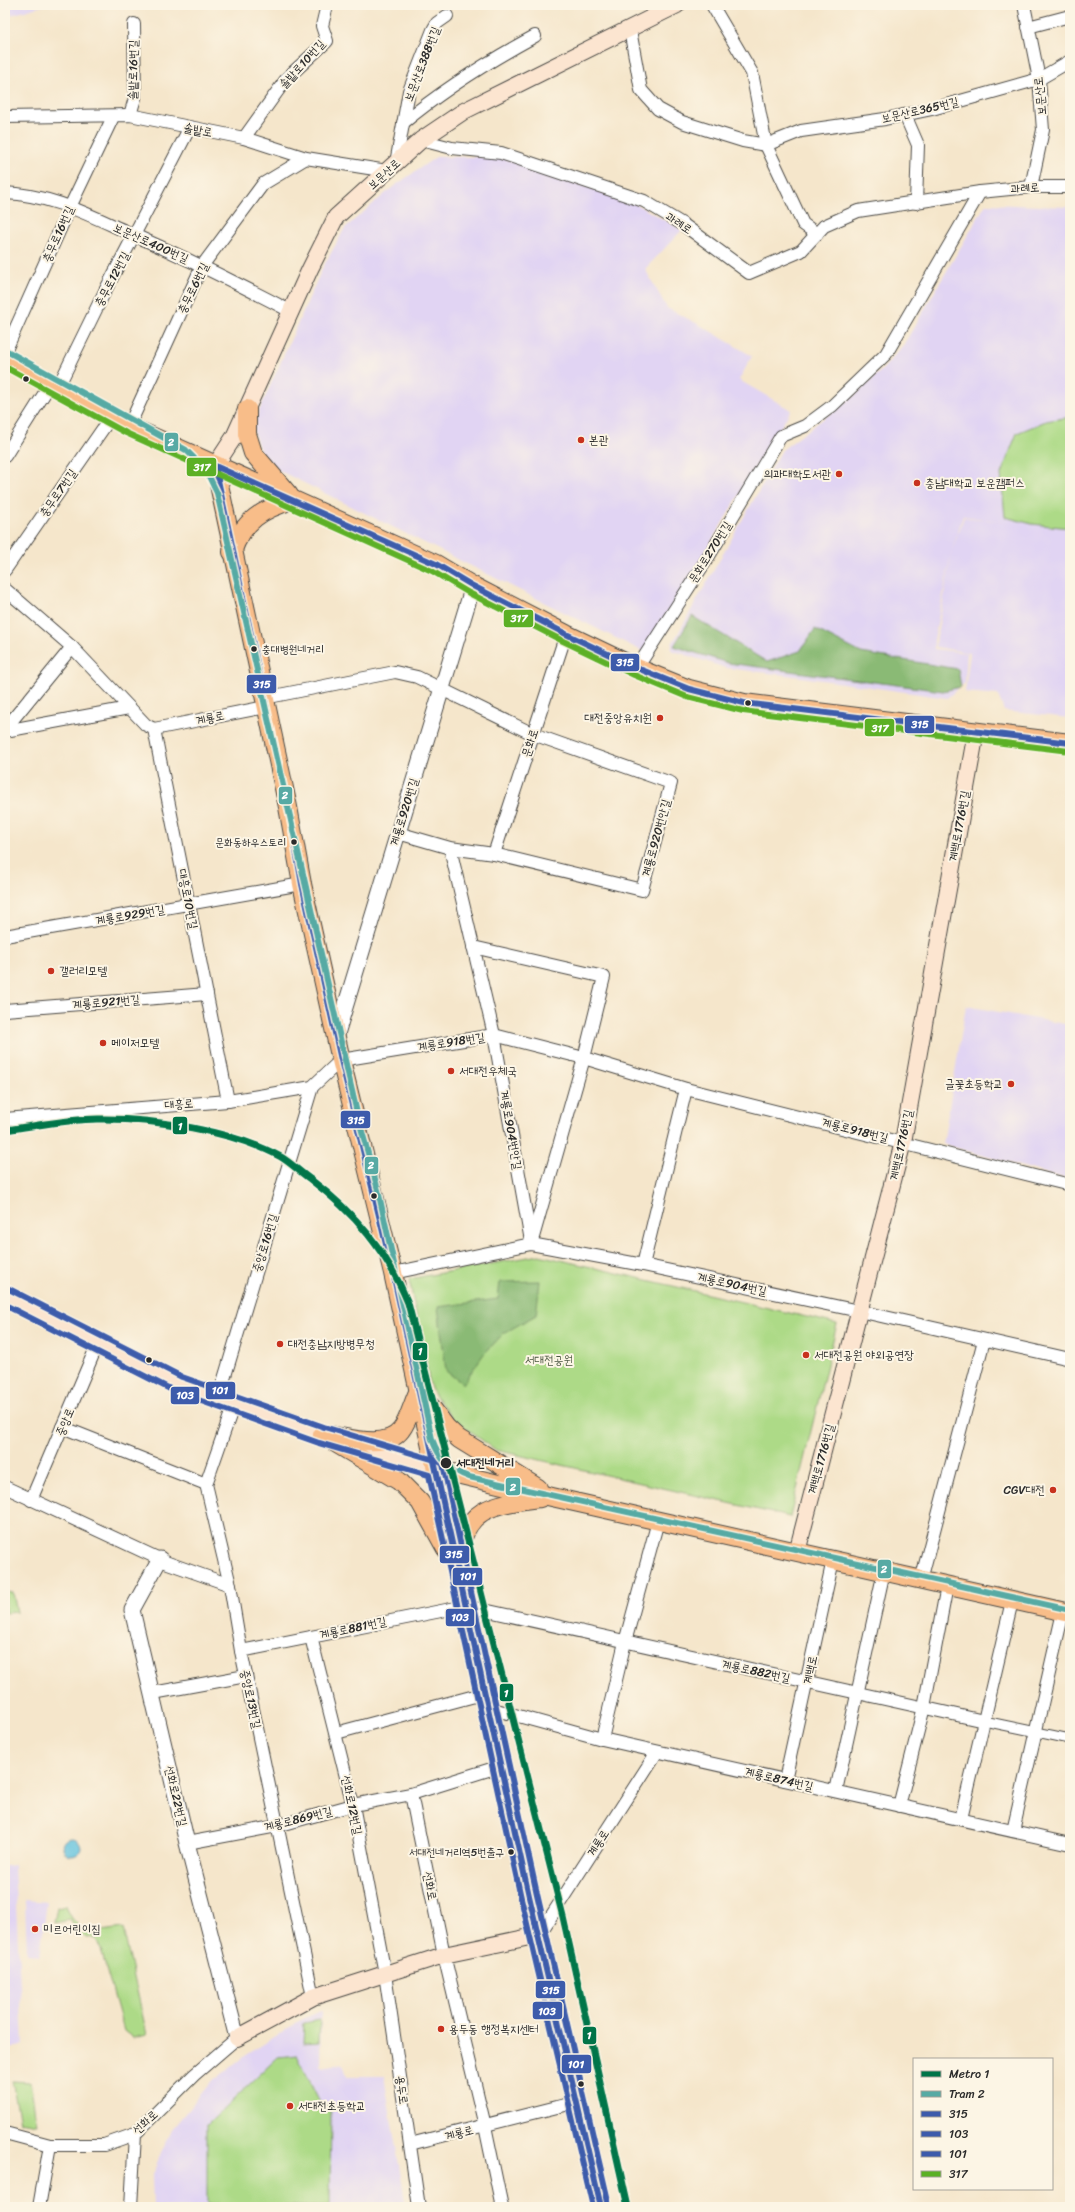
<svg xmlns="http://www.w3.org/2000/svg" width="1075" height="2212" font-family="Sriracha,'Poor Story',sans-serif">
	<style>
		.built { fill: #e1d4f3 }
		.green { fill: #adda87; stroke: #6c8259 }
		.forest { fill: #8aba74; stroke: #5a7250 }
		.water { fill: #61c2df; stroke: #467685 }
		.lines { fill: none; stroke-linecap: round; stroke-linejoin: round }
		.pedestrian-casing { stroke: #494743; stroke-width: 11 }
		.minor-casing { stroke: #494743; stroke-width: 14 }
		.tertiary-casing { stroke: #494743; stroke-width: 17 }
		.secondary-casing { stroke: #494743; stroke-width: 18 }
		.primary-casing { stroke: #494743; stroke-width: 20 }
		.pedestrian { stroke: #fff; stroke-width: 9 }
		.minor { stroke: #fff; stroke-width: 12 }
		.tertiary { stroke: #fff; stroke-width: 15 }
		.secondary { stroke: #fce5d0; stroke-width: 16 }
		.primary { stroke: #f8bd89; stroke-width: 18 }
		.bus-1-casing { stroke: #fcf5e5; stroke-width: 9 }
		.bus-2-casing { stroke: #fcf5e5; stroke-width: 9 }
		.bus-3-casing { stroke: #fcf5e5; stroke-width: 9 }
		.bus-4-casing { stroke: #fcf5e5; stroke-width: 9 }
		.bus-1 { stroke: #3d5bab; stroke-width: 6 }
		.bus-2 { stroke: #3d5bab; stroke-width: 6 }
		.bus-3 { stroke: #3d5bab; stroke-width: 6 }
		.bus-4 { stroke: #5bb025; stroke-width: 6 }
		.tram-1-casing { stroke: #fcf5e5; stroke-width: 9 }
		.tram-1 { stroke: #57aaa4; stroke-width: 6 }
		.metro-1-casing { stroke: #fcf5e5; stroke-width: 10 }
		.metro-1 { stroke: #007448; stroke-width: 7 }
		.bus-dot { fill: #2b2b2b; stroke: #fcf5e5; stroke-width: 1.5 }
		.poi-dot { fill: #c8321e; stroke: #fcf5e5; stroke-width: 1.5 }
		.labels { text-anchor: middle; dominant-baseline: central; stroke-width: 4; stroke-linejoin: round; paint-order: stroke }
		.bus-label { font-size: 11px; fill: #2b2b2b; stroke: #fcf5e5; text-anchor: end }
		.street-label { font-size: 12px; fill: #2b2b2b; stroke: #fcf5e5 }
		.poi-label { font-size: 12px; fill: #2b2b2b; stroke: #fcf5e5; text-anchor: start }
		.park-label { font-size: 12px; fill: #4c5742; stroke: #fcf5e5 }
		.stop-label { font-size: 12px; font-weight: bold; fill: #2b2b2b; stroke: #fcf5e5; text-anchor: start }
		.line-badge { stroke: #fcf5e5; stroke-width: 1.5 }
		.badge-label { font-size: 11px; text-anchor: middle; font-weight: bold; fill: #fff }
	</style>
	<rect width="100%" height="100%" fill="#fcf5e5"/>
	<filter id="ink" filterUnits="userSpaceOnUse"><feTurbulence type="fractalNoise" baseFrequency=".025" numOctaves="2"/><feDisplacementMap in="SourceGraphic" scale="8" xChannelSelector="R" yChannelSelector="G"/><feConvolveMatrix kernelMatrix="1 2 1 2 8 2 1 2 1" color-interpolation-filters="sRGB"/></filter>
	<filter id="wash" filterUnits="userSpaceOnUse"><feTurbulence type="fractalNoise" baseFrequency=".012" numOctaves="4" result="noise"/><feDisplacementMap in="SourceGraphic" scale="16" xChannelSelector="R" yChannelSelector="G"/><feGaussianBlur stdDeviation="0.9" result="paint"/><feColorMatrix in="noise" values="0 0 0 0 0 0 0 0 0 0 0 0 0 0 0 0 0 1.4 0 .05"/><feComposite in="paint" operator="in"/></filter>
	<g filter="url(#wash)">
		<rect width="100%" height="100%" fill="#f5e6cb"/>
		<g class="built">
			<polygon points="9,5 45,5 11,15"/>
			<polygon points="436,157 499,157 632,202 682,230 645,269 667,308 700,325 752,356 739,380 791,410 644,652 264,463 252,427 322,269 345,228 393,187"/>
			<polygon points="986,204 1070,207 1070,718 1004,711 998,695 965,692 970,653 935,647 952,550 964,517 1003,522 963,516 952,550 934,640 934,649 967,653 965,683 947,698 794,676 726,668 671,650 672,644 782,450 855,395 884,368 904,344"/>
			<polygon points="966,1006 1070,1025 1070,1180 943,1144"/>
			<polygon points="14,1865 23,2044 5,2051 5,1866"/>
			<polygon points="25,1900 47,1902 40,1955 27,1954"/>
			<polygon points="321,2011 320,2067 343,2064 347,2076 384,2076 406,2207 153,2207 152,2174 172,2129 211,2082 242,2058 301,2020"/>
		</g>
		<g class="green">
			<polygon points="1070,417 1070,528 1032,524 1005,517 1001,474 1017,433 1046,421"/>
			<polygon points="539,1255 837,1324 790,1517 496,1450 452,1419 431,1389 409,1279"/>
			<polygon points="5,1592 13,1593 17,1612 5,1613"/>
			<path d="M 66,1905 C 69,1917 77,1925 87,1933 L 123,1928 L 147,2035 L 133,2038 L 124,2031 L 101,1950 L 96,1939 L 80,1935 L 70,1920 L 54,1923 L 57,1907 Z"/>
			<polygon points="320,2020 319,2042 303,2043 304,2023"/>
			<polygon points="297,2055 321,2104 331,2105 330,2207 207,2204 207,2125 278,2057"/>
			<polygon points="12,2081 30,2082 37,2125 20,2122"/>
		</g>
		<g class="forest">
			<polygon points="692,616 767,662 800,651 815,629 861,653 958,669 961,687 943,691 728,663 674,646"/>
			<polygon points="540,1281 536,1315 504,1333 483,1355 463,1384 446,1371 438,1307 498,1299 500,1282"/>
		</g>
		<circle class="water" cx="72" cy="1847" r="9"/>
	</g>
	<g filter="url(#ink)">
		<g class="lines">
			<g class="pedestrian-casing">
				<polyline id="pedestrian" points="984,1721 1070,1739"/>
			</g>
			<g class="minor-casing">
				<g id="minor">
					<polyline points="712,5 752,73 766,145 803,224 817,234"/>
					<polyline points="1024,5 1039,79 1043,130 1031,187"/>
					<polyline points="1028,27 1070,16"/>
					<polyline points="630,30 641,90 658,109 682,122 743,141 766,145 801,131 885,119 932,109 1039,79 1070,61"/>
					<polyline points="130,115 135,98 134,24"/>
					<polyline points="905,115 918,145 916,203"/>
					<polyline points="5,117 130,115 244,138 306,158 387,171"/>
					<path d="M 403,123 C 444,89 489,61 535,36"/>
					<polyline points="244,138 287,78 327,41 322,26 327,5"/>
					<polyline points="421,140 452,148 501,153 644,201 684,225 749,273 801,251 824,226 858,211 980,192 1031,187 1070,187"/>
					<polyline points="396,163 409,91 433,30 437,23 447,16"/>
					<path d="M 5,193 C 50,195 85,213 125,231 C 182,256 237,283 292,312"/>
					<polyline points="5,352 70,207 113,117"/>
					<polyline points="58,387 105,291 189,129"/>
					<polyline points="129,426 202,266 263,184 306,158"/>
					<polyline points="5,456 51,383"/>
					<polyline points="5,570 111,417"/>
					<polyline points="5,589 72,647 146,725 154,729 228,1101"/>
					<polyline points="637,668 709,556 781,436 805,426 832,406 886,354 980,192"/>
					<polyline points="264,698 395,672 417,677 533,734 671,783 642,890 494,854 450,848 398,833"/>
					<polyline points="5,729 72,647"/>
					<polyline points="154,729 266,707"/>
					<polyline points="5,731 129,708"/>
					<polyline points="450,848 494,1035 531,1241"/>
					<polyline points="494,854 566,634"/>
					<polyline points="5,936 302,884"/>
					<polyline points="473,947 604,977 584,1058 531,1244"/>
					<polyline points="5,1010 207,994"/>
					<polyline points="5,1119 228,1101 312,1087 341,1060 494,1035 584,1058 686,1089 1070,1185"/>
					<polyline points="643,1265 686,1089"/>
					<polyline points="393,1273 531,1244 643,1265 859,1311 1070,1359"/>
					<polyline points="218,1399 312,1087"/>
					<polyline points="234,1404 206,1484 230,1585 241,1651 313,1997"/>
					<polyline points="62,1427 206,1484"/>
					<polyline points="5,1487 168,1563 230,1585"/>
					<polyline points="31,1500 98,1343"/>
					<polyline points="921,1580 984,1340"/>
					<polyline points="311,1637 353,1805 385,1974 419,2207"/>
					<polyline points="241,1651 466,1606 984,1721"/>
					<polyline points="153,1693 246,1676"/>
					<polyline points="489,1708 602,1739 1070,1844"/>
					<polyline points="336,1733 486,1693"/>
					<polyline points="602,1739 625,1642 658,1521"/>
					<polyline points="785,1780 833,1560"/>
					<polyline points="836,1791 884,1571"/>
					<polyline points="411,1794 444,1955 485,2126 502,2207"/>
					<polyline points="899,1806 924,1707 947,1586"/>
					<polyline points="961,1819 1012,1601"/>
					<polyline points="1013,1831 1063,1612"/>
					<polyline points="187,1843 277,1826 353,1805 411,1794 501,1766"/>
					<polyline points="539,1935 657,1752"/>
					<polyline points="5,2133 50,2145 104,2145 135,2134 194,2075 237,2038"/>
					<polyline points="410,2144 577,2102"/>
					<polyline points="39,2207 50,2145"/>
					<polyline points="131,2207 135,2134"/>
				</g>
			</g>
			<g class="tertiary-casing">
				<g id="tertiary">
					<polyline points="336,1037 473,586"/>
					<polyline points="160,1559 132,1610 187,1843 237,2038"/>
				</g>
			</g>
			<g class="secondary-casing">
				<g id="secondary">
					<polyline points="215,466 234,437 310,269 336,217 421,140 464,111 677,5"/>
					<polyline points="5,1296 179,1384 322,1435 436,1469"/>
					<polyline points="797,1552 903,1142 976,732"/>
					<polyline points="237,2038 313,1997 444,1955 539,1935"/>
				</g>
			</g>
			<g class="primary-casing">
				<g id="primary">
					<polyline points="5,358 129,426 436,564 473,586 566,634 637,668 689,689 744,703 1070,743"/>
					<polyline points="247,409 247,434 253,453 289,495"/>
					<polyline points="215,466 288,807 302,884 341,1060 393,1273 529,1896 601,2207"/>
					<path d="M 232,552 C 243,520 263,509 293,500"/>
					<polyline points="423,1396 446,1427 459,1439 538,1488"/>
					<polyline points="322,1435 399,1481 420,1502 446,1549"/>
					<path d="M 329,1435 C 349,1438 386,1450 401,1430 C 409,1420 413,1402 419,1390"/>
					<polyline points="436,1469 552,1497 1070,1613"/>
					<path d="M 459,1561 C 462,1507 494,1504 540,1498"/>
				</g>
			</g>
			<use href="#pedestrian" class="pedestrian"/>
			<use href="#minor" class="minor"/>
			<use href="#tertiary" class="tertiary"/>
			<use href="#secondary" class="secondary"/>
			<use href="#primary" class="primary"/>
			<g class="bus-1-casing">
				<g id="bus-1">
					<polyline points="215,466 288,807 302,884 341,1060 393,1273 529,1896 601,2207"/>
					<polyline points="215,466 436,564 473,586 566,634 637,668 689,689 744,703 1070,743"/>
				</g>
			</g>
			<g class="bus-2-casing">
				<polyline id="bus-2" points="5,1305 176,1392 319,1443 429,1475 521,1898 593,2207"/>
			</g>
			<g class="bus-3-casing">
				<polyline id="bus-3" points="9,1289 182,1377 324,1427 438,1461 443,1464 537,1894 609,2205"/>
			</g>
			<g class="bus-4-casing">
				<polyline id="bus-4" points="5,367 126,433 432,571 469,593 563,641 634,675 687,697 743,711 1069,751"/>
			</g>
			<use href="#bus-1" class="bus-1"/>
			<use href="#bus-2" class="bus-2"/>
			<use href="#bus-3" class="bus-3"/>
			<use href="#bus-4" class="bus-4"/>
			<g class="tram-1-casing">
				<path id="tram-1" d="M 5,350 L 186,450 L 206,470 L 217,493 L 357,1113 L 378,1190 L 432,1439 C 439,1458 449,1470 469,1477 L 1070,1610"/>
			</g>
			<use href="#tram-1" class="tram-1"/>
			<g class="metro-1-casing">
				<path id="metro-1" d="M 5,1130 C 36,1126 67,1119 98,1119 C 152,1118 234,1131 281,1157 C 291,1163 300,1172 310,1179 C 355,1213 387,1251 408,1303 L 563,1917 L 628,2207"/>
			</g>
			<use href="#metro-1" class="metro-1"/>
		</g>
	</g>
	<g class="bus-dot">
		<circle cx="26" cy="379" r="3.5"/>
		<circle cx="254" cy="649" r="3.5"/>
		<circle cx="748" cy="703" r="3.5"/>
		<circle cx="294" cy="842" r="3.5"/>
		<circle cx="374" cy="1196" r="3.5"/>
		<circle cx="149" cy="1360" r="3.5"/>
		<circle cx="446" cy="1463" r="6"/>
		<circle cx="511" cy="1852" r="3.5"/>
		<circle cx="581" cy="2084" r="3.5"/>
	</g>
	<g class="poi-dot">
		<circle cx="581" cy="440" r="4"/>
		<circle cx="839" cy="474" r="4"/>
		<circle cx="917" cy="483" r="4"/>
		<circle cx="660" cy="718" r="4"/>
		<circle cx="51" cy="971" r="4"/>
		<circle cx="103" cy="1043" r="4"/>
		<circle cx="451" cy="1071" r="4"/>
		<circle cx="1011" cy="1084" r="4"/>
		<circle cx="280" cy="1344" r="4"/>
		<circle cx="806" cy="1355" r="4"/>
		<circle cx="1053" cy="1490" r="4"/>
		<circle cx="35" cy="1929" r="4"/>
		<circle cx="441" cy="2029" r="4"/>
		<circle cx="290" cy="2106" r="4"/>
	</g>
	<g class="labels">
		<g class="bus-label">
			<text x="262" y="649" text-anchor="start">충대병원네거리</text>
			<text x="286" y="842">문화동하우스토리</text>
			<text x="504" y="1852">서대전네거리역5번출구</text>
		</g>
		<g class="street-label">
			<text transform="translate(302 64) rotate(-48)">솔밭로10번길</text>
			<text transform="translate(422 64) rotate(-69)">보문산로388번길</text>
			<text transform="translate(133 70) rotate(-89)">솔밭로16번길</text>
			<text transform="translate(1040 96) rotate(-96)">보문산로</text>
			<text transform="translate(920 110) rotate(-13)">보문산로365번길</text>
			<text transform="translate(198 130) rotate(11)">솔밭로</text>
			<text transform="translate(384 174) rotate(-42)">보문산로</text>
			<text transform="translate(1025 188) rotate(-4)">과례로</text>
			<text transform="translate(679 223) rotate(33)">과례로</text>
			<text transform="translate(58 234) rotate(-66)">충무로16번길</text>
			<text transform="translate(151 243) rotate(24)">보문산로400번길</text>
			<text transform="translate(112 279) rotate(-62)">충무로12번길</text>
			<text transform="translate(193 288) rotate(-64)">충무로6번길</text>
			<text transform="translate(58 493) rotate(-55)">충무로7번길</text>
			<text transform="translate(710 552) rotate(-58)">문화로270번길</text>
			<text transform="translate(210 718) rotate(-12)">계룡로</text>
			<text transform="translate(530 743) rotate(-72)">문화로</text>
			<text transform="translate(404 812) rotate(-73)">계룡로920번길</text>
			<text transform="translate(959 826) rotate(-80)">계백로1716번길</text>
			<text transform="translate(656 838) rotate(-75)">계룡로920번안길</text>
			<text transform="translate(188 899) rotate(79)">대흥로10번길</text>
			<text transform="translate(130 915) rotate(-10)">계룡로929번길</text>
			<text transform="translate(106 1002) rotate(-5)">계룡로921번길</text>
			<text transform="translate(451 1042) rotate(-9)">계룡로918번길</text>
			<text transform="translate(179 1104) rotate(-4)">대흥로</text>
			<text transform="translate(511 1130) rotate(80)">계룡로904번안길</text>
			<text transform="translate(855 1130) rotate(14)">계룡로918번길</text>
			<text transform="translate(901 1145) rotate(-78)">계백로1716번길</text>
			<text transform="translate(265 1243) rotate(-73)">중앙로16번길</text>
			<text transform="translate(732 1284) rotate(12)">계룡로904번길</text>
			<text transform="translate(65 1422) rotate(-67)">중앙로</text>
			<text transform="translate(821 1459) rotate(-75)">계백로1716번길</text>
			<text transform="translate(353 1628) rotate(-12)">계룡로881번길</text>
			<text transform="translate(810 1670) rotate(-78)">계백로</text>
			<text transform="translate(756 1671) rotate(12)">계룡로882번길</text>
			<text transform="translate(251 1699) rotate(78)">중앙로13번길</text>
			<text transform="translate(779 1779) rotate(13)">계룡로874번길</text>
			<text transform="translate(176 1796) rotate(77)">선화로22번길</text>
			<text transform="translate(352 1805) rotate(78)">선화로12번길</text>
			<text transform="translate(298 1819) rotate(-14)">계룡로869번길</text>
			<text transform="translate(598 1843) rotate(-57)">계룡로</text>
			<text transform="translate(430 1886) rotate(79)">선화로</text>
			<text transform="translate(402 2090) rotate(82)">용두로</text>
			<text transform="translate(145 2122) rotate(-42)">선화로</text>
			<text transform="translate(459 2133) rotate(-14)">계룡로</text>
		</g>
		<g class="poi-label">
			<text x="589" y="440">본관</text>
			<text x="831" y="474" text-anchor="end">의과대학도서관</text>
			<text x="925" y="483">충남대학교 보운캠퍼스</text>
			<text x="652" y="718" text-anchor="end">대전중앙유치원</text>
			<text x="59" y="971">갤러리모텔</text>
			<text x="111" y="1043">메이저모텔</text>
			<text x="459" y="1071">서대전우체국</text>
			<text x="1003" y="1084" text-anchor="end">글꽃초등학교</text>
			<text x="288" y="1344">대전충남지방병무청</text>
			<text x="814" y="1355">서대전공원 야외공연장</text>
			<text x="1045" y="1490" text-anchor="end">CGV대전</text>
			<text x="43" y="1929">미르어린이집</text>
			<text x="449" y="2029">용두동 행정복지센터</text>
			<text x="298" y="2106">서대전초등학교</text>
		</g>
		<g class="park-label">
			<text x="549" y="1360">서대전공원</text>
		</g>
		<g class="stop-label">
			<text x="456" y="1463">서대전네거리</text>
		</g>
	</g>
	<g class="line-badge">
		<rect x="164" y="432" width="15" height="20" rx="4" fill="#57aaa4"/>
		<rect x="186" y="457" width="31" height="20" rx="4" fill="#5bb025"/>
		<rect x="503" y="609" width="31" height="19" rx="4" fill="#5bb025"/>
		<rect x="610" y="653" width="30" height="19" rx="4" fill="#3d5bab"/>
		<rect x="246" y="674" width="31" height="20" rx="4" fill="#3d5bab"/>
		<rect x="904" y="715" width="31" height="19" rx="4" fill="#3d5bab"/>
		<rect x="864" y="718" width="31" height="19" rx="4" fill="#5bb025"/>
		<rect x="278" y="786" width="15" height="19" rx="4" fill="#57aaa4"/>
		<rect x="340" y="1110" width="31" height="19" rx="4" fill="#3d5bab"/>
		<rect x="172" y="1116" width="16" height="19" rx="4" fill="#007448"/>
		<rect x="364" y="1156" width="15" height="19" rx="4" fill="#57aaa4"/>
		<rect x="412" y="1342" width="16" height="19" rx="4" fill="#007448"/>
		<rect x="205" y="1381" width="31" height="19" rx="4" fill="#3d5bab"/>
		<rect x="170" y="1386" width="30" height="19" rx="4" fill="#3d5bab"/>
		<rect x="505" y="1477" width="16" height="19" rx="4" fill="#57aaa4"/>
		<rect x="439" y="1545" width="31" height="19" rx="4" fill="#3d5bab"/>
		<rect x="877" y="1559" width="15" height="20" rx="4" fill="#57aaa4"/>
		<rect x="452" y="1567" width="31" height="19" rx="4" fill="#3d5bab"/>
		<rect x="445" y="1608" width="30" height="19" rx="4" fill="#3d5bab"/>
		<rect x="499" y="1683" width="15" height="19" rx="4" fill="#007448"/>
		<rect x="535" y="1980" width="31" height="19" rx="4" fill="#3d5bab"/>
		<rect x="532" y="2001" width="31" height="19" rx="4" fill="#3d5bab"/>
		<rect x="582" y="2026" width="15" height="19" rx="4" fill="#007448"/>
		<rect x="561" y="2054" width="31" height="20" rx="4" fill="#3d5bab"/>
	</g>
	<g class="badge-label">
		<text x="171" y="446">2</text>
		<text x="202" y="471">317</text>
		<text x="519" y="622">317</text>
		<text x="625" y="666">315</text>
		<text x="262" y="688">315</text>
		<text x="920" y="728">315</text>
		<text x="880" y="732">317</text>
		<text x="285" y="799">2</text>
		<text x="356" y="1124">315</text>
		<text x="180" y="1130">1</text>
		<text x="371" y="1169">2</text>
		<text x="420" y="1355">1</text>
		<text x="220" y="1394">101</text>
		<text x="185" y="1399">103</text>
		<text x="513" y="1491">2</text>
		<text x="454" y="1558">315</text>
		<text x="884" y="1573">2</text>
		<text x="468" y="1580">101</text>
		<text x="460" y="1621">103</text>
		<text x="506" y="1697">1</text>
		<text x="551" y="1994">315</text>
		<text x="547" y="2015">103</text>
		<text x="589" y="2039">1</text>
		<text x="576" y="2068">101</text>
	</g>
	<rect width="1075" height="2212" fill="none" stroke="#fcf5e5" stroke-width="20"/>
	<rect x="913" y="2058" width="140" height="132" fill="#fcf5e5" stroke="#a8a49b"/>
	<rect x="921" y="2071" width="20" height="6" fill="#007448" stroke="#a8a49b"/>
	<text x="949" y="2078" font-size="12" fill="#2b2b2b">Metro 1</text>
	<rect x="921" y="2091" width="20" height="6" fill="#57aaa4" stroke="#a8a49b"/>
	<text x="949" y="2098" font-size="12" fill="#2b2b2b">Tram 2</text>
	<rect x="921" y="2111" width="20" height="6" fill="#3d5bab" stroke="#a8a49b"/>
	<text x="949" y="2118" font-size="12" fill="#2b2b2b">315</text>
	<rect x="921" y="2131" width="20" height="6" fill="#3d5bab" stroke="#a8a49b"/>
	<text x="949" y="2138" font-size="12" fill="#2b2b2b">103</text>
	<rect x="921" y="2151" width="20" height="6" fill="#3d5bab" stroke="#a8a49b"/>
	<text x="949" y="2158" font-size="12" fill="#2b2b2b">101</text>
	<rect x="921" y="2171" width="20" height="6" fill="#5bb025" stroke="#a8a49b"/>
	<text x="949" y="2178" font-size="12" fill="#2b2b2b">317</text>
</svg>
